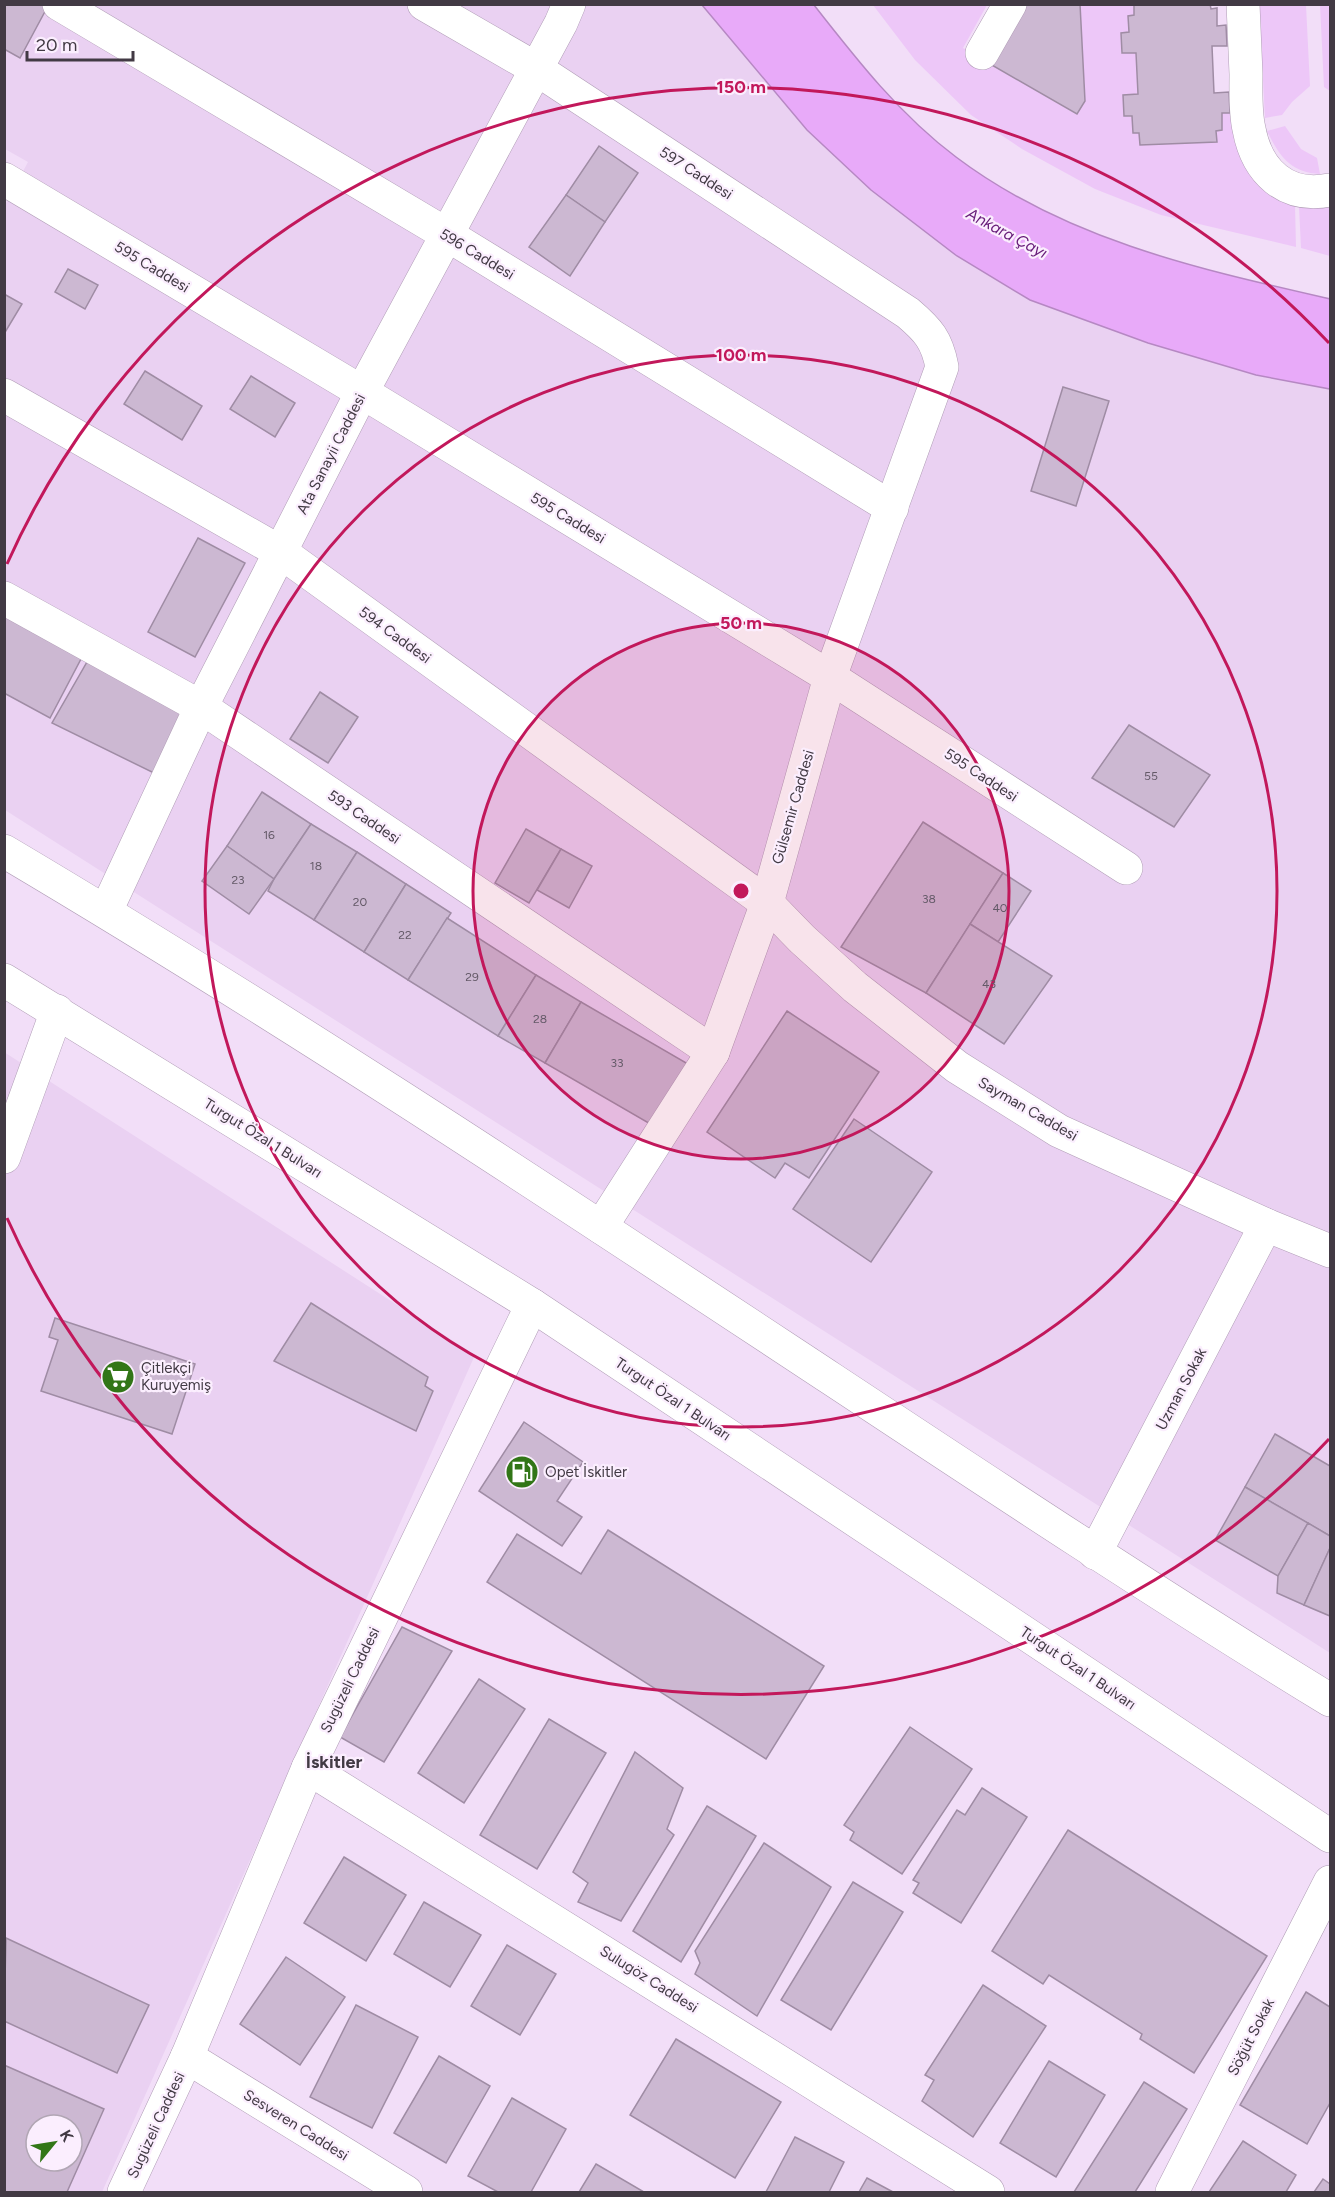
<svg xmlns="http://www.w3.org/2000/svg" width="1335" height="2197" font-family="Figtree,sans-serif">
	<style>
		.built { fill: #ead1f2; fill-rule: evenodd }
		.green { fill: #edc7f8 }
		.water { fill: #e8aaf9; stroke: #b688c3; stroke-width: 1.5 }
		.building { fill: #ccb8d2; stroke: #9f8ca4; stroke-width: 1.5; fill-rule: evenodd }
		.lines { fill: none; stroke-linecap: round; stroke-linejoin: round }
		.minor-casing { stroke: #b09db6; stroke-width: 34 }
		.highway-casing { stroke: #b09db6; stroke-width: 34 }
		.minor { stroke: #fff; stroke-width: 33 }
		.highway { stroke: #fff; stroke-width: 33 }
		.ring { fill: none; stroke: #c2185b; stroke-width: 3 }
		.labels { text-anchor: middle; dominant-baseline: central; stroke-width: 4.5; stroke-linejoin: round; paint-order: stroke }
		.number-label { font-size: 12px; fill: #645a68 }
		.street-label { font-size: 15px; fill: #423a44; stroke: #fbeefe }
		.poi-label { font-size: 15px; fill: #423a44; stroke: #fbeefe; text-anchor: start }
		.water-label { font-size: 16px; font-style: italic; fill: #661b78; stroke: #fbeefe }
		.quarter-label { font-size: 18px; font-weight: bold; fill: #423a44; stroke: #fbeefe }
		.centre { fill: #c2185b; stroke: #fbeefe; stroke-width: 3 }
		.ring-label { font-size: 18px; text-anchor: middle; font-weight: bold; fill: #c2185b; stroke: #fbeefe; stroke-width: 4.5; stroke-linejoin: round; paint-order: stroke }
	</style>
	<rect width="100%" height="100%" fill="#f2def8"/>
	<g class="built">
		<polygon points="4,5 702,5 807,130 871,190 957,256 1030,300 1148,343 1256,375 1330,389 1330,1653 5,810 4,207 28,162 5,149"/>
		<path d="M 4,1052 L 475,1355 L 102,2192 L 5,2192 ZM 36,2125 L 72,2125 L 72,2161 L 36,2161 Z"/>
	</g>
	<g class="green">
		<polygon points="873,5 987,5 963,48 1076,114 1085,100 1080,5 1134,5 1134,15 1128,16 1129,32 1121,33 1121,53 1136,53 1138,94 1124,116 1216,131 1222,130 1222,113 1230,113 1234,140 1242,161 1295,205 1296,247 1161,215 1095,189 1022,149 971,115 915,60"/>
		<polygon points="1259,5 1306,5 1310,86 1292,102 1282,115 1265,118"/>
		<polygon points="1320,5 1330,5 1330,91 1324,87"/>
		<path d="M 1285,126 L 1301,149 L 1317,158 L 1320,174 C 1291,173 1279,156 1267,131 Z"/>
		<polygon points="1299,206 1330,208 1330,256 1301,248"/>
	</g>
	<path class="water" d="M 702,5 L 814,5 C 857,60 900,115 956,157 C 1066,240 1199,269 1330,299 L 1330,389 L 1256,375 L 1148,343 L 1030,300 L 957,256 L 871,190 L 807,130 Z"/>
	<g class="building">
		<polygon points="4,4 49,4 20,58 4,49"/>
		<polygon points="1024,4 1080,4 1085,101 1077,114 990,64"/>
		<polygon points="1134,4 1210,4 1211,9 1217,8 1217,26 1226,25 1227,46 1212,46 1214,93 1229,92 1230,113 1222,113 1222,130 1216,131 1217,142 1140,145 1139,133 1133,133 1132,116 1124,116 1123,95 1138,94 1136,53 1122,53 1121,33 1129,32 1128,16 1134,15"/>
		<polygon points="599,146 638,173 605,222 566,195"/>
		<polygon points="566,195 605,222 570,276 529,247"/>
		<polygon points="68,269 98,285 85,309 55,292"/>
		<polygon points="4,294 22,304 4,334"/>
		<polygon points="145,371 202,406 182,440 124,404"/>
		<polygon points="251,376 295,403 275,437 230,409"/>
		<polygon points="1063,387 1109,401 1076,506 1031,491"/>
		<polygon points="198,538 245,563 195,657 148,632"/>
		<polygon points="4,614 82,657 50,718 4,693"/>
		<polygon points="87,662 186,713 154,773 52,723"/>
		<polygon points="320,692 358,717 328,763 290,739"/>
		<polygon points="1129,725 1210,775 1174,827 1092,778"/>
		<polygon points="262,792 311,824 274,879 227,846"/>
		<polygon points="923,822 1003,873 926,993 841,947"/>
		<polygon points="311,824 357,852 314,920 268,891 274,879"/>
		<polygon points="526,829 561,849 529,903 495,883"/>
		<polygon points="227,846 274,879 249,914 202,881"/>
		<polygon points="561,849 592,866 569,908 537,890"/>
		<polygon points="357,852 406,884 364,952 314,920"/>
		<polygon points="1003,873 1031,891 998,942 970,924"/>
		<polygon points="406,884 451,913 408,980 364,952"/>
		<polygon points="447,918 536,975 498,1036 408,980"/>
		<polygon points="970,924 1052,976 1004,1044 926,993"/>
		<polygon points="536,975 581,1002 545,1063 498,1036"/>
		<polygon points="581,1002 688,1064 652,1125 545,1063"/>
		<polygon points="787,1011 879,1072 809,1178 785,1163 775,1178 707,1132"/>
		<polygon points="854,1119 932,1172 871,1262 793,1209"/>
		<polygon points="311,1303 428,1377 425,1386 433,1391 416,1431 274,1361"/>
		<polygon points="55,1318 195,1364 172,1434 41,1391 58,1340 49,1337"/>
		<polygon points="524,1422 583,1462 557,1501 582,1517 562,1546 479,1491"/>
		<polygon points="1275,1434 1330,1466 1330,1536 1245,1487"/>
		<polygon points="1245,1487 1308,1523 1278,1576 1215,1540"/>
		<polygon points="1308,1523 1330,1536 1330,1548 1304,1605 1277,1593 1278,1576"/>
		<polygon points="608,1530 824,1666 766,1759 487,1582 517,1534 581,1574"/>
		<polygon points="1330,1548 1330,1616 1304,1605"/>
		<polygon points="402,1627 452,1651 384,1762 340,1737"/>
		<polygon points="479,1679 525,1709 464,1803 418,1773"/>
		<polygon points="549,1719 606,1753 537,1869 480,1835"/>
		<polygon points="910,1727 972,1769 902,1874 850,1840 854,1832 844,1825"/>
		<polygon points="635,1752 683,1788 667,1829 674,1835 621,1921 578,1902 588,1883 573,1872"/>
		<polygon points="982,1788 1027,1817 961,1923 913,1893 919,1883 913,1880 957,1810 965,1815"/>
		<polygon points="707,1806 756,1836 681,1962 633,1931"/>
		<polygon points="1068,1830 1267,1956 1194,2073 1140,2039 1142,2034 1049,1975 1043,1984 992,1951"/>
		<polygon points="764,1843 831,1887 757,2016 695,1974 700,1963 695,1951"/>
		<polygon points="344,1857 406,1895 366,1961 304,1923"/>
		<polygon points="853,1882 903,1912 831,2030 781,2000"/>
		<polygon points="424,1902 481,1935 450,1987 394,1954"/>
		<polygon points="6,1938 149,2005 117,2073 4,2021"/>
		<polygon points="507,1945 556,1974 520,2035 471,2006"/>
		<polygon points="286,1957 345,1997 300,2065 240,2024"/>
		<polygon points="983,1985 1046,2026 973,2137 922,2101 934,2080 925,2075"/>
		<polygon points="1306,1992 1330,2007 1330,2103 1307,2144 1240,2105"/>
		<polygon points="356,2005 418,2037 372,2128 310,2097"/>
		<polygon points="676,2039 781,2102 735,2178 630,2115"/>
		<polygon points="439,2056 490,2086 446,2163 394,2133"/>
		<polygon points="1049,2061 1105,2095 1056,2177 1000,2143"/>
		<path d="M 4,2065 L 104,2109 L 67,2192 L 4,2192 ZM 36,2125 L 72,2125 L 72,2161 L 36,2161 Z"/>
		<polygon points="1144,2082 1187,2109 1135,2192 1074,2192"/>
		<polygon points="512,2098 566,2129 531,2192 498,2192 468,2176"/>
		<polygon points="795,2137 844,2162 829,2192 766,2192"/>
		<polygon points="1243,2141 1296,2175 1286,2192 1209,2192"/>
		<polygon points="596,2164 644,2192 579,2192"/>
		<polygon points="867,2178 893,2192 859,2192"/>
		<polygon points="1323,2179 1330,2184 1330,2192 1314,2192"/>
	</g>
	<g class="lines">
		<g class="minor-casing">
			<g id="minor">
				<polyline points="59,4 446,234 892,508"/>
				<path d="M 424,4 L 535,68 L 908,313 C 928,330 937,340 942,367 L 830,677 L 767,903 L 713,1052 L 601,1227"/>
				<path d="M 1243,4 C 1244,28 1245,51 1246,74 C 1246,92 1245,112 1249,129 C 1257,172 1286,199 1330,190"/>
				<polyline points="982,53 1010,4"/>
				<polyline points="4,179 362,392 830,677 1126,868"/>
				<polyline points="4,395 282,553 767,903 802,939 855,987 957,1067 1059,1131 1266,1225 1330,1251"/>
				<polyline points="4,598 201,707 713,1052"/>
				<polyline points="106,911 201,707 362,392 561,23 569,4"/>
				<polyline points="4,1157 57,1011"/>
				<polyline points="1095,1553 1266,1225"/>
				<polyline points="308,1768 988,2192"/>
				<polyline points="187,2057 406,2192"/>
				<polyline points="124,2192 187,2057 308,1768 532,1305"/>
				<polyline points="1172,2192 1330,1882"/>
			</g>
		</g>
		<g class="highway-casing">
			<g id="highway">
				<path d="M 4,851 C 279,1014 545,1190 812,1366 C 983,1479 1155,1593 1330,1700"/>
				<polyline points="4,980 532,1305 1330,1836"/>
			</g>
		</g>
		<use href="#minor" class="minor"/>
		<use href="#highway" class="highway"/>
	</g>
	<circle cx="741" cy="891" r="268" fill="#c2185b" fill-opacity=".12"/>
	<g class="ring">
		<circle cx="741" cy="891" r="268"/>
		<circle cx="741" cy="891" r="536"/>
		<path d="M1329 1439A804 804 0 0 1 7 1218M7 564A804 804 0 0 1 1329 343"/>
	</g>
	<defs>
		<g id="supermarket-disc" transform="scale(1.725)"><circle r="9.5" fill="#327617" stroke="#fbeefe"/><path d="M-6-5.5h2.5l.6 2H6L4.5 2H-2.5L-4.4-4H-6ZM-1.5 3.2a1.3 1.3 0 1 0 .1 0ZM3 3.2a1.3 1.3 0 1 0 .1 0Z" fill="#fff"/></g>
		<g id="fuel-disc" transform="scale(1.725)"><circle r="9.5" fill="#327617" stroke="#fbeefe"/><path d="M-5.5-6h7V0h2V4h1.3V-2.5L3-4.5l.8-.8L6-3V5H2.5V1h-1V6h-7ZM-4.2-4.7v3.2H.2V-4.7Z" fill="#fff"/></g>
	</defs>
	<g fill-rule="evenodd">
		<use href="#supermarket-disc" x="118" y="1377"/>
		<use href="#fuel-disc" x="522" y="1472"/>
	</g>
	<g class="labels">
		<g class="number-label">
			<text x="1151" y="776">55</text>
			<text x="269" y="835">16</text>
			<text x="316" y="866">18</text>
			<text x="238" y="880">23</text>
			<text x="929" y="899">38</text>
			<text x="360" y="902">20</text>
			<text x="1000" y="908">40</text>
			<text x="405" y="935">22</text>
			<text x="472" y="977">29</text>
			<text x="989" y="984">43</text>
			<text x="540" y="1019">28</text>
			<text x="617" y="1063">33</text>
		</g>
		<g class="street-label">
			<text transform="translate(696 173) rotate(33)">597 Caddesi</text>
			<text transform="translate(477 254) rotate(31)">596 Caddesi</text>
			<text transform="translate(152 267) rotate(31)">595 Caddesi</text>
			<text transform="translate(331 454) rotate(-63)">Ata Sanayii Caddesi</text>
			<text transform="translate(568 518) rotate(31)">595 Caddesi</text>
			<text transform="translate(395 635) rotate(36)">594 Caddesi</text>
			<text transform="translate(981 775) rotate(33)">595 Caddesi</text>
			<text transform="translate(793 807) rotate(-74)">Gülsemir Caddesi</text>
			<text transform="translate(364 817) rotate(34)">593 Caddesi</text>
			<text transform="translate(1028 1109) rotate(30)">Sayman Caddesi</text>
			<text transform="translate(263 1138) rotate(32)">Turgut Özal 1 Bulvarı</text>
			<text transform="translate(1181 1389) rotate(-62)">Uzman Sokak</text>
			<text transform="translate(673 1399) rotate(34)">Turgut Özal 1 Bulvarı</text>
			<text transform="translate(1078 1668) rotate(34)">Turgut Özal 1 Bulvarı</text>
			<text transform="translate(350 1680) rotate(-64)">Sugüzeli Caddesi</text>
			<text transform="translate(649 1979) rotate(32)">Sulugöz Caddesi</text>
			<text transform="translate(1251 2037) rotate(-63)">Söğüt Sokak</text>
			<text transform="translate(156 2125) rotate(-65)">Sugüzeli Caddesi</text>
			<text transform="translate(296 2125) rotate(32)">Sesveren Caddesi</text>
		</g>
		<g class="poi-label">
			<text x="141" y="1368">Çitlekçi<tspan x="141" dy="17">Kuruyemiş</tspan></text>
			<text x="545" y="1472">Opet İskitler</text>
		</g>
		<g class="water-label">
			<text transform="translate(1007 233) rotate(28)">Ankara Çayı</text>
		</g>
		<g class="quarter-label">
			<text x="334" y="1762">İskitler</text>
		</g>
	</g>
	<circle cx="741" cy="891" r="9" class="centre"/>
	<g class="ring-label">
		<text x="741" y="93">150 m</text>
		<text x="741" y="361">100 m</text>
		<text x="741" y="629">50 m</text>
	</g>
	<rect width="1335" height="2197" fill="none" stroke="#423a44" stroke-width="12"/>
	<g transform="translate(54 2143) rotate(60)"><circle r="28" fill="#fbeefe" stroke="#b1a6b4" stroke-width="1.5"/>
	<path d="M0-4.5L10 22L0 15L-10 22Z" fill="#327617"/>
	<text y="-9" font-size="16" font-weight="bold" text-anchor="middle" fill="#423a44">K</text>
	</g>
	<path d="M27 51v9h106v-9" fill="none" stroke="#423a44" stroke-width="3"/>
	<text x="36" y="51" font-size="18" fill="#423a44" stroke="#fbeefe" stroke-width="4.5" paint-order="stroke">20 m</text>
</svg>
